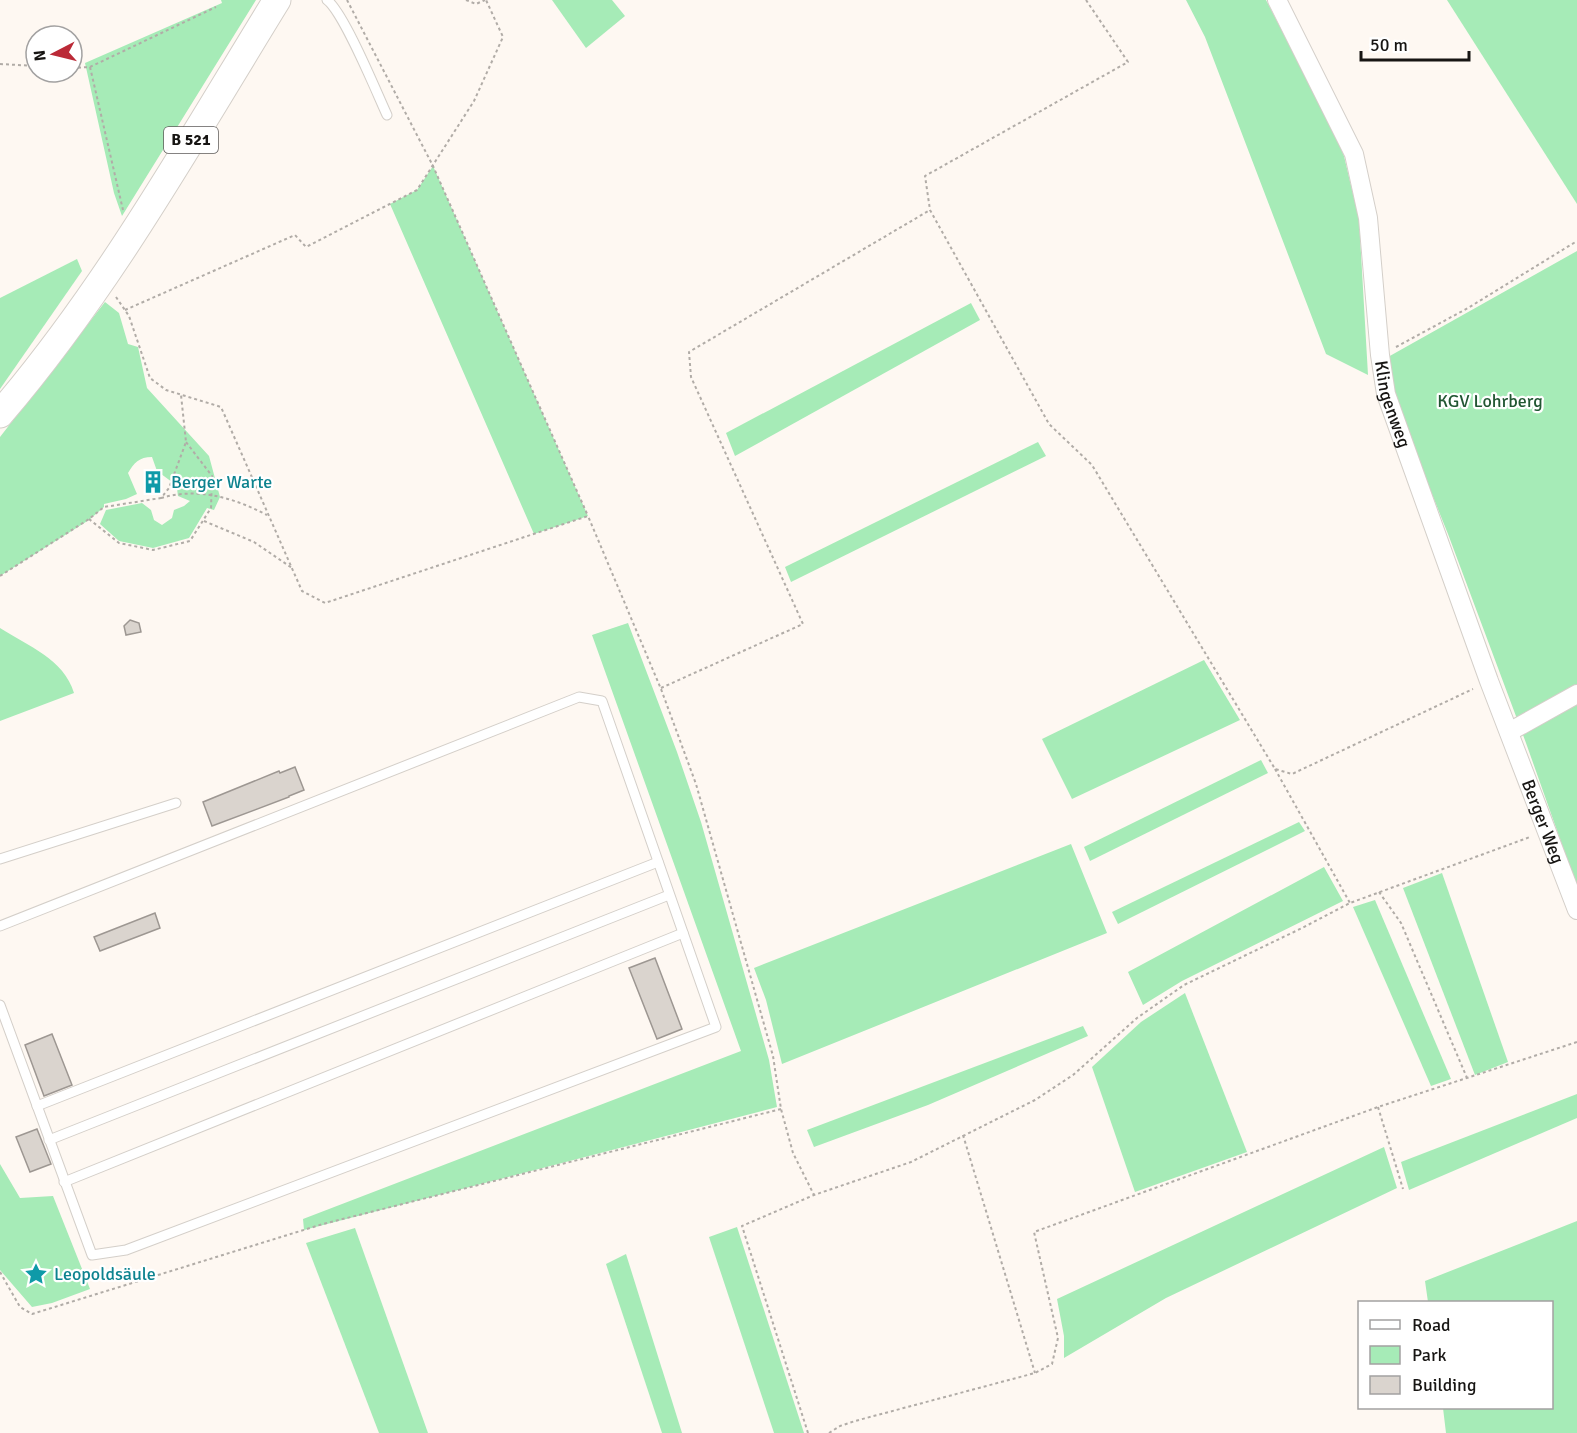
<svg xmlns="http://www.w3.org/2000/svg" width="1577" height="1433" font-family="Signika,sans-serif">
	<style>
		.green { fill: #a6ebb7 }
		.building { fill: #dad4ce; stroke: #9d9792; stroke-width: 1.5 }
		.lines { fill: none; stroke-linecap: round; stroke-linejoin: round }
		.lane-casing { stroke: #d4cfc9; stroke-width: 11 }
		.street-casing { stroke: #d4cfc9; stroke-width: 20 }
		.primary-casing { stroke: #d4cfc9; stroke-width: 29 }
		.path { stroke: #b1aca7; stroke-width: 2; stroke-dasharray: 3 3; stroke-linecap: butt }
		.lane { stroke: #fff; stroke-width: 9 }
		.street { stroke: #fff; stroke-width: 18 }
		.primary { stroke: #fff; stroke-width: 27 }
		.labels { text-anchor: middle; dominant-baseline: central; stroke-width: 4.5; stroke-linejoin: round; paint-order: stroke }
		.shield { fill: #fff; stroke: #5d5b5a; stroke-width: 1.5 }
		.shield-label { font-size: 16px; font-weight: bold; fill: #171513 }
		.park-label { font-size: 18px; fill: #215632; stroke: #fff }
		.street-label { font-size: 18px; fill: #171513; stroke: #fff }
		.culture-label { font-size: 18px; fill: #0d838f; stroke: #fff; text-anchor: start }
	</style>
	<rect width="100%" height="100%" fill="#fef8f2"/>
	<g class="green">
		<polygon points="221,0 256,0 122,216 114,193 85,63 222,3"/>
		<polygon points="552,0 612,0 625,16 586,48"/>
		<polygon points="1186,0 1266,0 1329,121 1344,156 1359,219 1368,375 1326,354 1205,37"/>
		<polygon points="1447,0 1577,0 1577,204"/>
		<polygon points="433,166 588,516 534,534 390,204 417,190"/>
		<polygon points="1577,251 1577,887 1526,743 1448,534 1392,395 1388,357"/>
		<polygon points="77,259 82,271 0,389 0,298"/>
		<path d="M 105,302 L 119,313 L 128,344 L 138,347 L 147,388 L 209,456 L 220,497 L 214,510 L 207,508 L 189,538 L 153,548 L 119,541 L 100,524 L 106,510 L 142,503 L 151,510 L 154,520 L 162,525 L 172,518 L 174,510 L 184,506 L 190,501 L 178,496 L 177,489 L 172,482 L 157,471 L 152,457 C 139,457 134,463 128,473 L 137,494 L 126,499 L 104,504 L 104,507 L 89,520 L 0,576 L 0,437 Z"/>
		<polygon points="971,303 980,320 735,456 726,433"/>
		<polygon points="1038,442 1046,456 791,582 785,567"/>
		<polygon points="628,623 677,752 701,822 769,1060 777,1107 304,1230 303,1219 741,1051 592,635"/>
		<path d="M 0,628 C 28,646 64,659 74,693 L 0,721 Z"/>
		<polygon points="1204,660 1240,720 1072,799 1042,739"/>
		<polygon points="1261,760 1268,773 1090,861 1084,847"/>
		<polygon points="1299,822 1305,831 1118,924 1112,912"/>
		<polygon points="1071,844 1107,933 782,1064 766,1000 754,968"/>
		<polygon points="1324,867 1343,901 1182,981 1143,1005 1128,972"/>
		<polygon points="1442,873 1508,1062 1475,1075 1403,888"/>
		<polygon points="1375,900 1451,1079 1431,1086 1353,907"/>
		<polygon points="1185,993 1247,1152 1135,1192 1092,1067 1141,1022"/>
		<polygon points="1083,1026 1088,1036 928,1105 814,1147 807,1130"/>
		<polygon points="1577,1094 1577,1118 1409,1190 1401,1162"/>
		<polygon points="1384,1147 1397,1188 1166,1298 1064,1358 1064,1336 1057,1299"/>
		<polygon points="0,1164 20,1198 53,1196 90,1289 52,1303 32,1307 0,1270"/>
		<polygon points="1577,1221 1577,1433 1446,1433 1443,1408 1552,1408 1552,1302 1428,1302 1425,1281"/>
		<polygon points="737,1227 804,1433 774,1433 709,1237"/>
		<polygon points="355,1228 428,1433 379,1433 306,1243"/>
		<polygon points="626,1254 682,1433 662,1433 606,1264"/>
	</g>
	<g class="building">
		<polygon points="130,620 139,623 141,632 126,635 124,626"/>
		<polygon points="295,767 304,790 289,796 289,797 212,826 203,802 279,771 280,773"/>
		<polygon points="155,913 160,928 100,951 94,937"/>
		<polygon points="655,958 682,1029 657,1039 629,968"/>
		<polygon points="52,1034 72,1085 44,1096 25,1045"/>
		<polygon points="37,1129 51,1164 30,1172 16,1137"/>
	</g>
	<g class="lines">
		<g class="lane-casing">
			<g id="lane">
				<path d="M 327,0 C 344,13 376,91 387,115"/>
				<polyline points="0,859 176,803"/>
				<polyline points="0,926 579,697 602,701 716,1027 126,1250 92,1255 0,1005"/>
				<polyline points="37,1106 658,862"/>
				<polyline points="49,1140 669,895"/>
				<polyline points="64,1182 683,933"/>
			</g>
		</g>
		<g class="street-casing">
			<g id="street">
				<path id="s1" d="M 1277,0 L 1354,154 L 1368,218 L 1380,355 L 1386,394 L 1489,681 L 1577,910"/>
				<polyline points="1509,732 1577,694"/>
			</g>
		</g>
		<g class="primary-casing">
			<path id="primary" d="M 0,414 C 108,288 190,141 277,0"/>
		</g>
		<g class="path">
			<polyline points="347,0 433,166 588,516"/>
			<polyline points="466,0 476,4 485,0"/>
			<polyline points="1086,0 1128,62 925,176 930,210 1049,424 1092,465 1275,769 1292,774 1473,689"/>
			<polyline points="0,64 36,66"/>
			<polyline points="90,67 123,210"/>
			<polyline points="72,68 90,67 216,7"/>
			<polyline points="116,297 129,316 150,378 166,390 221,407 302,591 325,603 588,516 661,689 696,784 773,1056 781,1109 793,1153 814,1195"/>
			<polyline points="125,310 295,235 306,247 417,190 474,101 503,37 486,0"/>
			<polyline points="1396,347 1468,308 1577,241"/>
			<path d="M 161,498 C 199,487 234,498 267,515"/>
			<polyline points="89,519 119,543 153,550 190,541 211,508 212,476 186,442"/>
			<polyline points="204,521 254,542 292,568"/>
			<polyline points="0,576 89,519 104,507 161,498 169,488 186,442 181,395"/>
			<polyline points="661,688 803,624 691,377 689,352 930,210"/>
			<polyline points="1275,769 1350,903"/>
			<polyline points="1379,892 1401,923 1467,1078"/>
			<polyline points="1378,1107 1403,1189"/>
			<polyline points="963,1135 1035,1373"/>
			<polyline points="0,1272 20,1307 32,1314 323,1224 781,1109"/>
			<polyline points="808,1433 742,1226 814,1195 911,1162 1035,1100 1073,1075 1137,1018 1184,985 1302,928 1350,903 1530,837"/>
			<polyline points="829,1433 840,1426 855,1421 1035,1373 1052,1364 1058,1338 1034,1232 1378,1107 1577,1042"/>
		</g>
		<use href="#lane" class="lane"/>
		<use href="#street" class="street"/>
		<use href="#primary" class="primary"/>
	</g>
	<defs>
		<g id="building-bare" transform="scale(1.8)"><path d="M-4-6H4V6H1V3H-1V6H-4ZM-2.5-4.3h1.7v1.8h-1.7ZM.8-4.3h1.7v1.8H.8ZM-2.5-1h1.7V.8h-1.7ZM.8-1h1.7V.8H.8Z" fill="#0f9aa8" stroke="#fff" stroke-width="2.5" paint-order="stroke"/></g>
		<g id="sight-bare" transform="scale(1.8)"><path d="M0-6L1.8-2.2L6-1.7L2.9 1.2L3.7 5.4L0 3.3L-3.7 5.4L-2.9 1.2L-6-1.7L-1.8-2.2Z" fill="#0f9aa8" stroke="#fff" stroke-width="2.5" paint-order="stroke"/></g>
	</defs>
	<g fill-rule="evenodd">
		<use href="#building-bare" x="153" y="482"/>
		<use href="#sight-bare" x="36" y="1274"/>
	</g>
	<g class="labels">
		<rect class="shield" x="164" y="127" width="54" height="26" rx="4.5"/>
		<g class="shield-label">
			<text x="191" y="140">B 521</text>
		</g>
		<g class="park-label">
			<text x="1490" y="401">KGV Lohrberg</text>
		</g>
		<g class="street-label">
			<text stroke="none"><textPath href="#s1" startOffset="426">Klingenweg</textPath></text>
			<text stroke="none"><textPath href="#s1" startOffset="870">Berger Weg</textPath></text>
		</g>
		<g class="culture-label">
			<text x="171" y="482">Berger Warte</text>
			<text x="54" y="1274">Leopoldsäule</text>
		</g>
	</g>
	<rect x="1358" y="1301" width="195" height="108" fill="#ffffff" stroke="#a2a1a1" stroke-width="1.5"/>
	<rect x="1370" y="1320" width="30" height="9" fill="#ffffff" stroke="#a2a1a1" stroke-width="1.5"/>
	<text x="1412" y="1331" font-size="18" fill="#171513">Road</text>
	<rect x="1370" y="1346" width="30" height="18" fill="#a6ebb7" stroke="#a2a1a1" stroke-width="1.5"/>
	<text x="1412" y="1361" font-size="18" fill="#171513">Park</text>
	<rect x="1370" y="1376" width="30" height="18" fill="#dad4ce" stroke="#a2a1a1" stroke-width="1.5"/>
	<text x="1412" y="1391" font-size="18" fill="#171513">Building</text>
	<g transform="translate(54 54) rotate(263)"><circle r="28" fill="#ffffff" stroke="#a2a1a1" stroke-width="1.5"/>
	<path d="M0-4.5L10 22L0 15L-10 22Z" fill="#bb2a37"/>
	<text y="-9" font-size="16" font-weight="bold" text-anchor="middle" fill="#171513">N</text>
	</g>
	<path d="M1361 51v9h108v-9" fill="none" stroke="#171513" stroke-width="3"/>
	<text x="1370" y="51" font-size="18" fill="#171513" stroke="#ffffff" stroke-width="4.5" paint-order="stroke">50 m</text>
</svg>
